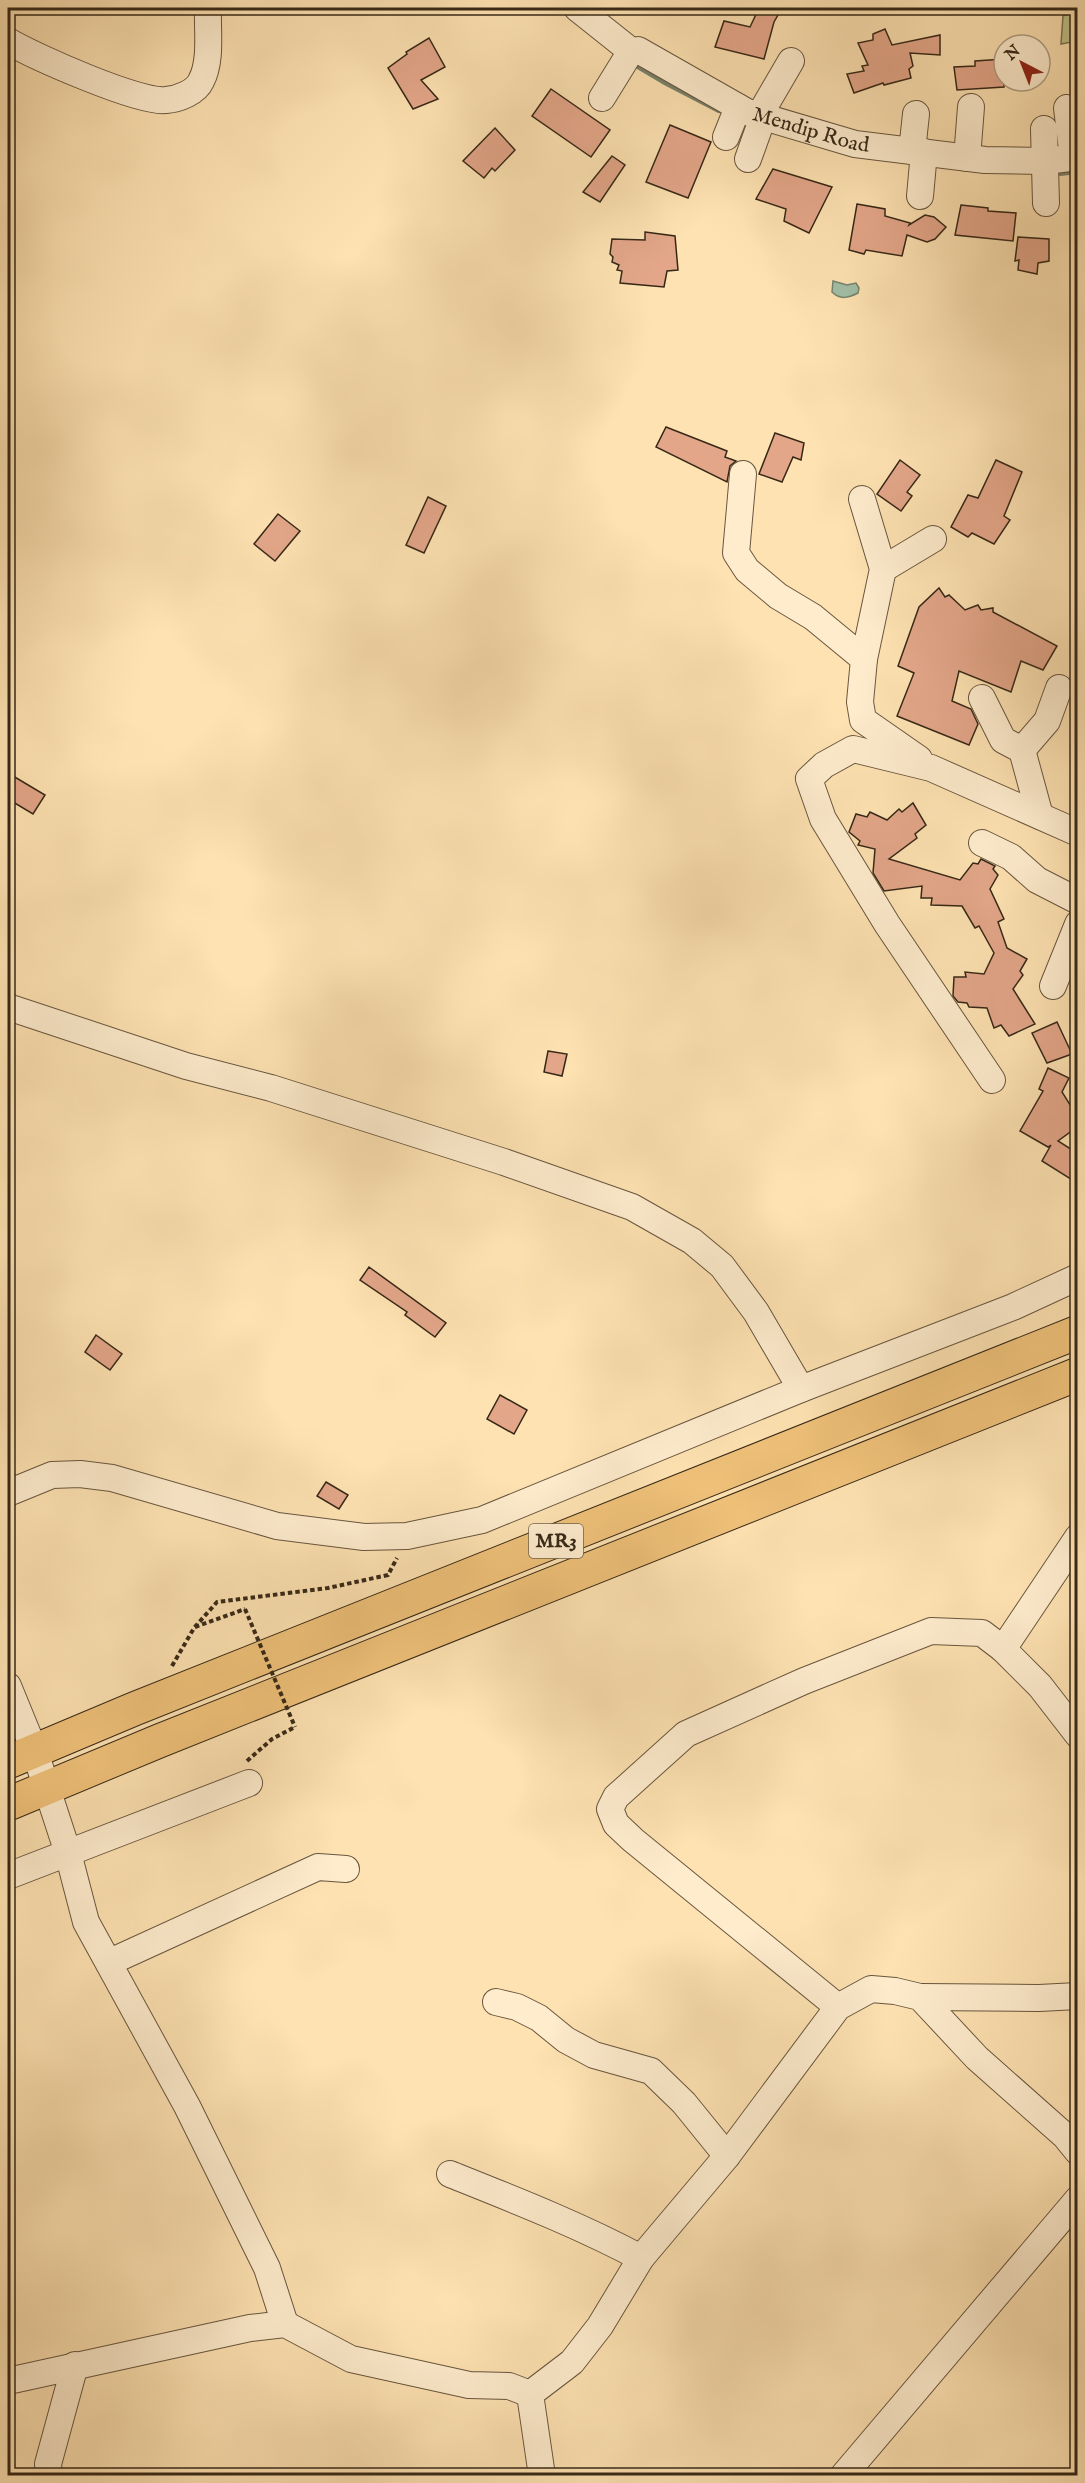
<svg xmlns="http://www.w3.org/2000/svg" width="1085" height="2483" font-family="'IM FELL English',serif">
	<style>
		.green { fill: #c2c38b; stroke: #7c7651; stroke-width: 1.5 }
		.water { fill: #a1bfa7; stroke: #76836d; stroke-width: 1.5 }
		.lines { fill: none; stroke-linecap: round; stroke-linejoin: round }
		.stream { stroke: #76836d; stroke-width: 6 }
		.building { fill: #e3a689; stroke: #362817; stroke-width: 1.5 }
		.minor-casing { stroke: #68563e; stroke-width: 28 }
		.highway-casing { stroke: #362817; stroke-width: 35 }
		.path { stroke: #362817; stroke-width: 4; stroke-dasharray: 4.5 3; stroke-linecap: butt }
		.minor { stroke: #feeccd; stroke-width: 26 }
		.highway { stroke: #efc179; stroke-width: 33 }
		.path-bridge { stroke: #362817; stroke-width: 4; stroke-dasharray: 4.5 3; stroke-linecap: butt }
		.labels { text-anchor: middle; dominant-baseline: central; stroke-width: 6; stroke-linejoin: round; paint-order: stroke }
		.shield { fill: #feeccd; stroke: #72634e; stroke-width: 1.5 }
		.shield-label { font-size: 20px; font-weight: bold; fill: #362817 }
		.street-label { font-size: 21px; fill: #362817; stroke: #feeccd }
	</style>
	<rect width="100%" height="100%" fill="#fee2b2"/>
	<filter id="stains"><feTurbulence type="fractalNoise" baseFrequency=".00333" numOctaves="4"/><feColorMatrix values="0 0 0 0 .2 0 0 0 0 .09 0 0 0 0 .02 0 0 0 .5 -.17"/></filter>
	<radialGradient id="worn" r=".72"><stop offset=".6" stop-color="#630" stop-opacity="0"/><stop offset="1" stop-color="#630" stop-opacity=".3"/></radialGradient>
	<polygon class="green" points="1077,10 1077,41 1061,44 1063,16"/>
	<path class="water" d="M 833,281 L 847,285 L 856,283 L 859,288 L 858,293 C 848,298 840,300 832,292 Z"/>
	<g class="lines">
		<g class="stream">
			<polyline points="631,62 663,81 719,110"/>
			<polyline points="1060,173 1078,171"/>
		</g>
	</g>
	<g class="building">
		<polygon points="759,8 782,8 774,22 764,59 715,47 724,21 750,27"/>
		<polygon points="885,29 892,45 940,35 940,55 910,53 913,66 909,69 911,78 884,85 883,83 854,93 847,74 864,71 862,66 868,65 858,43 873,40 873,34"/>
		<polygon points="429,38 445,67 421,80 438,99 413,109 388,68 407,54 406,52"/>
		<polygon points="1004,59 1004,87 957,90 954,67 975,66 975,61"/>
		<polygon points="551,89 610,130 591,157 532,116"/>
		<polygon points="670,125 711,142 688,198 646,182"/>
		<polygon points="495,128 515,150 495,171 492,168 484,178 463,161"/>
		<polygon points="612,156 625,165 600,202 583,192"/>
		<polygon points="773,169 832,187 809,233 784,221 786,209 756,199"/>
		<polygon points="857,204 885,209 885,216 910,223 909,225 925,215 934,217 946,227 935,239 927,242 907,235 902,256 866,250 864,254 849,250"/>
		<polygon points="961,205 988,208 988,211 1016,213 1013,241 955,235"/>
		<polygon points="645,232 675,236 678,270 667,271 664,287 620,283 622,271 617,270 619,265 612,262 613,257 610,254 612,239 645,240"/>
		<polygon points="1018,237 1049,239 1049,261 1038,263 1037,274 1018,270 1019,260 1015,261"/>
		<polygon points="666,427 727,451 725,457 736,461 730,466 727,482 656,447"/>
		<polygon points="775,433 804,443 801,460 793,457 782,482 759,474"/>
		<polygon points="900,460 920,475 907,492 912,496 901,511 877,494"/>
		<polygon points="996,460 1022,472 1004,516 1010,520 994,544 972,533 968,537 951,527 968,495 978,498"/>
		<polygon points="428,497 446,506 424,553 406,545"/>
		<polygon points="278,514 300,531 275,561 254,544"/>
		<polygon points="939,588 945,597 949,595 965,610 978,605 981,610 993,608 993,612 1057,646 1043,670 1021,661 1011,692 959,671 952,701 971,709 978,724 969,745 897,716 914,673 898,666 919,607"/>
		<polygon points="8,773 45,795 33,814 8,799"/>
		<polygon points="913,803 926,825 915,834 917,838 889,859 960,880 973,863 978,864 981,859 995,866 993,869 998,875 990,889 1004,919 998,922 1007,948 1027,959 1020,971 1023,975 1013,989 1035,1024 1009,1036 1001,1025 994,1028 987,1008 969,1007 967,1003 958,1002 953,996 954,977 966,977 965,972 984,974 994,953 979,926 975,928 962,906 931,905 932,898 921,898 922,886 884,891 873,873 875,849 858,845 860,841 849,832 856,814 867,817 870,812 887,820 899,809 902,812"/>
		<polygon points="1057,1022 1072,1054 1047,1063 1032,1033"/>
		<polygon points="548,1051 567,1054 562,1076 544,1072"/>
		<polygon points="1048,1068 1069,1078 1062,1092 1077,1116 1077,1127 1058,1141 1077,1153 1077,1183 1042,1161 1051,1145 1048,1147 1020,1131 1043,1091 1039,1089"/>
		<polygon points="369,1267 446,1323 435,1337 405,1315 407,1312 360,1280"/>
		<polygon points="96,1335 122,1354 110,1370 85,1352"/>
		<polygon points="500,1395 527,1410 514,1434 487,1419"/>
		<polygon points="326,1482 348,1495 339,1509 317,1496"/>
	</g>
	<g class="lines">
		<g class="minor-casing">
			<g id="minor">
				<path id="s1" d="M 577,8 L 631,51 L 638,50 L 747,112 L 855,144 L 985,160 L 1045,161 L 1078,157"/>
				<path d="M 8,41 C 33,56 141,104 166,100 C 179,99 196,92 201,81 C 212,61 207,29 208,8"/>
				<polyline points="602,98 631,51"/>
				<polyline points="1067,108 1073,158"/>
				<polyline points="759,116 791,61"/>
				<polyline points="1044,129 1046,203"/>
				<polyline points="726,137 738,107"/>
				<polyline points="912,151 916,114"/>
				<polyline points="967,158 971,107"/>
				<polyline points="748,159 763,117"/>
				<polyline points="920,196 924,152"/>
				<polyline points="743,474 736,553 747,570 778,596 813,617 864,659 860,702 863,720 919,759"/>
				<polyline points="862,499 883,569 864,659"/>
				<polyline points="883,569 933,539"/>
				<polyline points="982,698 1003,740 1022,750 1040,816"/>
				<polyline points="1022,750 1047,721 1059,688"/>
				<polyline points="982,843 1011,857 1037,880 1078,901"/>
				<polyline points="1053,986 1078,924"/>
				<polyline points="8,1007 186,1066 271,1088 504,1162 632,1207 692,1241 722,1266 756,1312 801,1389"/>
				<polyline points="992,1080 887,924 823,819 809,779 824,765 853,749 931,768 1078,833"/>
				<polyline points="8,1493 52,1475 80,1474 112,1478 277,1526 364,1537 407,1536 482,1520 801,1389 1013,1307 1078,1277"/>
				<polyline points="1003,1649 1078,1537"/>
				<polyline points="8,1686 35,1752 68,1853 86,1922 187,2106 267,2268 285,2324"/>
				<polyline points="8,1876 249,1783"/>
				<polyline points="110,1962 318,1867 346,1869"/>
				<polyline points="920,1997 1039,1998 1078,1996"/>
				<polyline points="496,2002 517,2007 539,2018 566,2040 594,2055 651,2071 684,2103 727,2156"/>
				<polyline points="838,2007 633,1840 616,1824 610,1809 616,1797 686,1734 804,1681 931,1631 982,1633 1003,1649 1040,1686 1078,1735"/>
				<path d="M 450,2174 C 515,2200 579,2225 641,2258"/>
				<polyline points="8,2381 250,2328 285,2324 351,2359 469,2385 509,2386 530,2394 572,2362 600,2326 641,2258 727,2156 838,2007 871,1989 895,1991 920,1997 977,2058 1065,2136 1078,2152"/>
				<polyline points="530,2394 542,2476"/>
				<polyline points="49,2476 48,2464 75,2365"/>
				<polyline points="843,2476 1078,2199"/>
			</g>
		</g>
		<g class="highway-casing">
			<g id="highway">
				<polyline points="8,1762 134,1709 1078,1332"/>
				<polyline points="8,1804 159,1741 1078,1374"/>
			</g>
		</g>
		<g class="path">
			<polyline points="195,1627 245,1609"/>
			<polyline points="172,1666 194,1628 217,1602 328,1588 388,1575 397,1558"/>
			<polyline points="247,1761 272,1739 295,1727"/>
		</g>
		<use href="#minor" class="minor"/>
		<use href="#highway" class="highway"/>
		<polyline class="path-bridge" points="245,1609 295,1727"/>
	</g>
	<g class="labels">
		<rect class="shield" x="529" y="1524" width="54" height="34" rx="4.5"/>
		<g class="shield-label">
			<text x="556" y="1541">MR3</text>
		</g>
		<g class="street-label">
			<text stroke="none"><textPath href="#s1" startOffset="268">Mendip Road</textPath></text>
		</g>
	</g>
	<rect width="1085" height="2483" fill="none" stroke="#fee2b2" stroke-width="30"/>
	<rect x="9" y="9" width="1067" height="2465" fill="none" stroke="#362817" stroke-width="3"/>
	<rect x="15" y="15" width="1055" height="2453" fill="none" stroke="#362817" stroke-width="1.5"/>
	<g transform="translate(1022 63) rotate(318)"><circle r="28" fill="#feeccd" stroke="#ae9e84" stroke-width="1.5"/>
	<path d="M0-4.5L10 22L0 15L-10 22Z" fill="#8f2418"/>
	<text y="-9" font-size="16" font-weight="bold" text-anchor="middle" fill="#362817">N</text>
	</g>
	<rect width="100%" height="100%" filter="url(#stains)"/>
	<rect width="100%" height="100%" fill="url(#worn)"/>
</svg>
